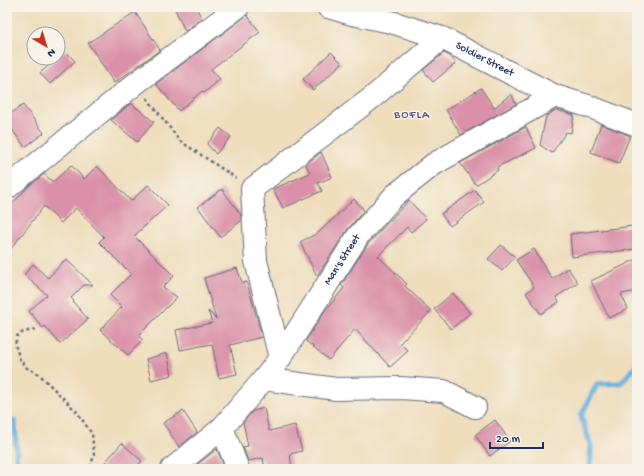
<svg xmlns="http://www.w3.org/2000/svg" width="644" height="476" font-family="'Gochi Hand',sans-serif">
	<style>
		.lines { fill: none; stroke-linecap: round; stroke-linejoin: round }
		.stream { stroke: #69afdf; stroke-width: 5.5 }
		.building { fill: #da90a8 }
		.minor-casing { stroke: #656c7f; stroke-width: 24 }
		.path { stroke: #656c7f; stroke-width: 2.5; stroke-dasharray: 3 3; stroke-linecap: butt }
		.minor { stroke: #fff; stroke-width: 22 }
		.labels { text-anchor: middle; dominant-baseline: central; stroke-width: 3; stroke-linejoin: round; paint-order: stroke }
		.street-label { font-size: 11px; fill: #1b2f5e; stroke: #f7f3e8 }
		.neighbourhood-label { font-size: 12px; letter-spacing: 1px; fill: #5e5178; stroke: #f7f3e8 }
	</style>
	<rect width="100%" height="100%" fill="#f7f3e8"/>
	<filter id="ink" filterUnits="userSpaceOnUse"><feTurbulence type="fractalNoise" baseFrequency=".025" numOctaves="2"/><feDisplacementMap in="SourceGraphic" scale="8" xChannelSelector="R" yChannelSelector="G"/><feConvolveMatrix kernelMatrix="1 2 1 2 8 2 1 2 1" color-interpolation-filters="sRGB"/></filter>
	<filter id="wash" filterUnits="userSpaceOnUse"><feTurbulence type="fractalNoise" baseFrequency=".012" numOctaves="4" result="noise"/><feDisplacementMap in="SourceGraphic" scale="16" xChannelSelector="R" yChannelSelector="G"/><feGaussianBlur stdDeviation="0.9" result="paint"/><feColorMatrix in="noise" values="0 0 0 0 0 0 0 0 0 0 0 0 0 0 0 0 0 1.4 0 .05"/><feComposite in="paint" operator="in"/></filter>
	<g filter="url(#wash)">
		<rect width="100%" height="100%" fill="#efddbc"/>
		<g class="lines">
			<g class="stream">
				<polyline points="7,420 15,422 17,469"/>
				<polyline points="590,469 591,446 581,416 597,384 621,383 637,365"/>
			</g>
		</g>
		<g id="blocks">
			<g class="building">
				<polygon points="174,7 196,7 202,19 185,31"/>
				<polygon points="135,12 160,50 114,83 88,43"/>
				<polygon points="247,15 260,32 211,69 220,79 204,93 202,91 179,111 156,84"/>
				<polygon points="65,51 75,61 50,84 40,73"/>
				<polygon points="331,52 342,63 313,90 303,79"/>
				<polygon points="444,53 450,56 456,63 433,82 423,70"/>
				<polygon points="481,88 494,108 511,94 516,104 461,135 446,110"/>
				<polygon points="131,103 154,122 137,142 111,120"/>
				<polygon points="23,105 44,133 25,147 7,123 7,116"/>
				<polygon points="556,110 574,115 571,133 566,132 552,153 540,145 546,116"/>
				<polygon points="601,124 630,136 619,163 591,152"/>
				<polygon points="526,127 536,148 497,167 498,170 476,185 460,163"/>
				<polygon points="220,128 231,137 216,154 207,144"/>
				<polygon points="321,152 332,177 318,183 322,191 283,208 273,189 310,173 306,164"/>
				<polygon points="71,165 84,179 97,166 131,201 148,185 168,205 134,236 174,276 163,287 177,297 138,336 143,340 128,355 100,330 122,307 110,295 131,274 99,242 104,237 76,208 61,223 44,206 7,254 7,209 29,186 44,174 53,182"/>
				<polygon points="222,189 241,215 241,221 220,237 198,207"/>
				<polygon points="475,190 484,202 450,226 441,214"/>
				<polygon points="354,199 364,210 348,229 317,276 300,242 318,233"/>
				<polygon points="409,200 426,219 411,232 407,227 378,256 407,284 405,286 431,311 400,343 408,351 390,367 355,329 329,360 306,341 324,312 344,288 341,285 368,244"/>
				<polygon points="633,226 636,249 572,257 570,234"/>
				<polygon points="501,245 515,257 502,271 488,259"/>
				<polygon points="534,249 552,279 568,268 578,283 556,297 559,302 541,314 526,293 534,287 516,260"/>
				<polygon points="66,259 93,285 84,285 71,298 74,301 73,302 88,319 60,344 45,326 43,328 29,311 47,295 24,275 33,264 48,278"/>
				<polygon points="637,259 637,291 621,294 628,309 609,318 591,281"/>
				<polygon points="237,268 242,283 247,282 262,337 230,345 237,374 219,378 212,344 180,350 176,330 212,323 208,311 216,319 204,278"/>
				<polygon points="453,293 470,313 451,329 434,309"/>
				<polygon points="167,353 172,375 151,380 146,359"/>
				<polygon points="264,408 269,431 295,425 302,451 290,454 292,469 265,469 263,458 248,461 243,447 248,446 243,422 253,411"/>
				<polygon points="183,411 197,432 179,447 163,423"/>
				<polygon points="495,420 510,441 490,456 475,435"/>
				<polygon points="122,443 142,461 134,469 99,469"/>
				<polygon points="217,449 225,469 195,469 194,467"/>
			</g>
		</g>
	</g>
	<g filter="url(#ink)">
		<use href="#blocks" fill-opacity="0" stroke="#656c7f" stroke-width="1"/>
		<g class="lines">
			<g class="minor-casing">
				<g id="minor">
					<path id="s1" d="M 328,7 L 352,14 L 391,22 L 442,38 L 555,96 L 588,106 L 637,125"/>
					<polyline points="7,188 135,84 238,7"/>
					<polyline points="280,358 256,261 252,189 373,97 442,38"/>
					<polyline points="264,379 336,389 401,388 444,391 475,407"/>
					<polyline points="222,428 238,469"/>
					<path id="s2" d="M 172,469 L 222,428 L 264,379 L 280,358 L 358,236 L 395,195 L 434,164 L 555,96"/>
				</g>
			</g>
			<g class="path">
				<polyline points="147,98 180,141 236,178"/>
				<polyline points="35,329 18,334 15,344 20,360 27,368 39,374 77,412 92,434 94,455 90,469"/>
			</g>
			<use href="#minor" class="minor"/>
		</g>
	</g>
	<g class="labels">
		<g class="street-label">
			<text stroke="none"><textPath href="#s1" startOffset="166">Soldier Street</textPath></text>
			<text stroke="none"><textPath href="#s2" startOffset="272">Man's Street</textPath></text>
		</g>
		<g class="neighbourhood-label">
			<text x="412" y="116">BOFLA</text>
		</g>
	</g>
	<rect width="644" height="476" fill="none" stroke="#f7f3e8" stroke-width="24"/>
	<g transform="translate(46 46) rotate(142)"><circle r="19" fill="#f7f3e8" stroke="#9fa5b1"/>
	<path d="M0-3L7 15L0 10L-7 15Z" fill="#c8321e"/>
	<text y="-6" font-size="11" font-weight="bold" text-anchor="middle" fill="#1b2f5e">N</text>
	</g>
	<path d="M490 442v6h53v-6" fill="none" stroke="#1b2f5e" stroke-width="2"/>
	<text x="496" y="442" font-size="12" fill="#1b2f5e" stroke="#f7f3e8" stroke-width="3" paint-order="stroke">20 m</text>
</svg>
